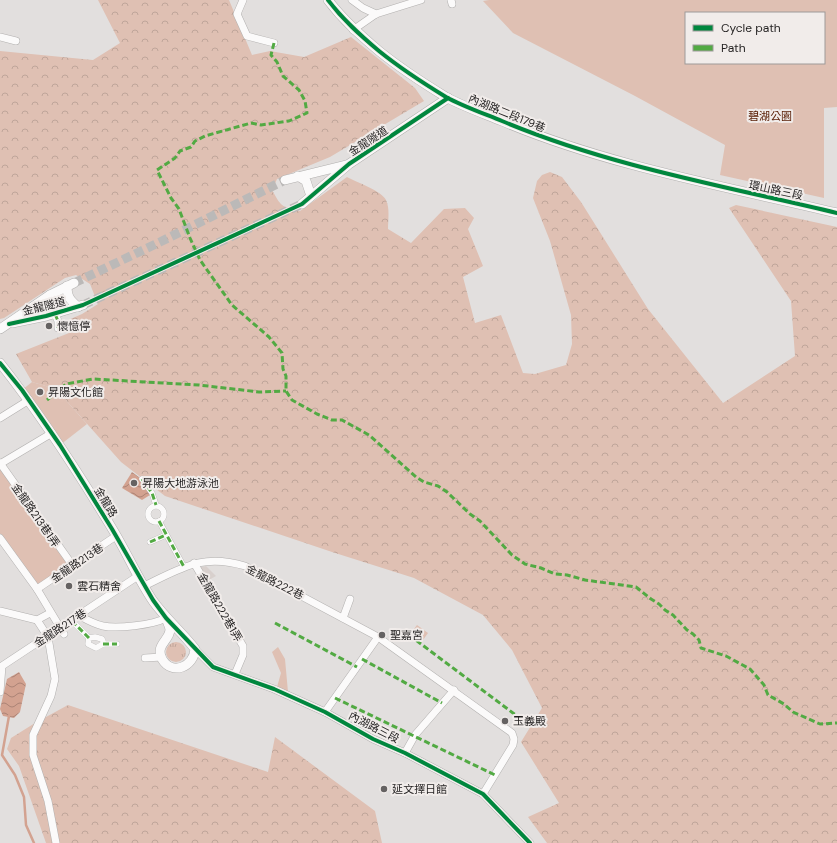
<svg xmlns="http://www.w3.org/2000/svg" width="837" height="843" font-family="'DM Sans','Noto Sans TC',sans-serif">
	<style>
		.built { fill: #d8d0cd }
		.grass { fill: url(#grass-tufts) }
		.forest { fill: url(#forest-crowns) }
		.park { fill: #dfc0b3; fill-rule: evenodd }
		.water { fill: url(#water-waves) }
		.lines { fill: none; stroke-linecap: round; stroke-linejoin: round }
		.stream { stroke: #d3a290; stroke-width: 2.5 }
		.tertiary-tunnel { stroke: #bbb9b8; stroke-width: 9; stroke-dasharray: 9 4.5; stroke-linecap: butt }
		.pedestrian-casing { stroke: #b2b0af; stroke-width: 6 }
		.minor-casing { stroke: #b2b0af; stroke-width: 8 }
		.tertiary-casing { stroke: #b2b0af; stroke-width: 10 }
		.pedestrian { stroke: #fbfafa; stroke-width: 5.5 }
		.minor { stroke: #fbfafa; stroke-width: 7 }
		.tertiary { stroke: #fbfafa; stroke-width: 9 }
		.quiet { stroke: #52aa43; stroke-width: 3; stroke-dasharray: 6 3; stroke-linecap: butt }
		.cycleway-casing { stroke: #f1ecea; stroke-width: 6 }
		.cycleway { stroke: #00873e; stroke-width: 4 }
		.poi-dot { fill: #656262; stroke: #f1ecea; stroke-width: 1.5 }
		.labels { text-anchor: middle; dominant-baseline: central; stroke-width: 4; stroke-linejoin: round; paint-order: stroke }
		.street-label { font-size: 11px; fill: #211f1f; stroke: #f1ecea }
		.park-label { font-size: 11px; fill: #561a00; stroke: #f1ecea }
		.poi-label { font-size: 11px; fill: #211f1f; stroke: #f1ecea; text-anchor: start }
	</style>
	<defs>
		<pattern id="grass-tufts" width="24" height="20" patternUnits="userSpaceOnUse"><rect width="24" height="20" fill="#dfc0b3"/><path d="M3 7l-1-3M5 7V3M7 7l1-3M15 17l-1-3M17 17v-4M19 17l1-3" fill="none" stroke="#bfa59a"/></pattern>
		<pattern id="forest-crowns" width="20" height="18" patternUnits="userSpaceOnUse"><rect width="20" height="18" fill="#dfc0b3"/><path d="M2 6a3 3 0 1 1 6 0M12 15a3 3 0 1 1 6 0" fill="none" stroke="#bfa59a"/></pattern>
		<pattern id="water-waves" width="16" height="10" patternUnits="userSpaceOnUse"><rect width="16" height="10" fill="#d3a290"/><path d="M0 5q4-4 8 0t8 0" fill="none" stroke="#ab8375"/></pattern>
	</defs>
	<rect width="100%" height="100%" fill="#e2dfde"/>
	<polygon class="built" points="206,566 216,576 207,581 198,568"/>
	<circle class="grass" cx="176" cy="652" r="10"/>
	<g class="forest">
		<path d="M 98,0 L 229,0 L 252,55 L 270,51 L 304,57 L 351,37 L 415,88 L 424,101 L 330,157 L 277,179 L 272,190 C 281,206 281,207 300,211 L 347,177 C 356,182 382,191 386,200 C 390,208 388,220 388,229 L 411,243 L 444,209 L 465,208 L 474,218 L 468,229 L 483,266 L 463,277 L 475,323 L 501,315 L 523,373 L 535,374 L 566,365 L 572,344 L 571,315 L 550,241 L 533,198 L 537,181 L 542,175 L 550,172 L 562,177 L 581,202 L 648,309 L 723,403 L 795,356 L 791,301 L 729,208 L 736,205 L 837,227 L 837,843 L 547,843 L 528,817 L 559,803 L 521,742 L 542,708 L 512,650 L 483,615 L 414,578 L 332,552 L 165,496 L 121,462 L 56,389 L 32,382 L 16,354 L 69,333 L 66,321 L 82,314 L 98,304 L 90,284 L 76,275 L 65,278 L 4,318 L 0,319 L 0,51 L 93,60 L 120,43 Z"/>
		<polygon points="68,705 268,772 275,737 375,811 382,843 46,843 19,766 7,749 11,738 35,723"/>
	</g>
	<g class="park">
		<path d="M 489,0 L 837,0 L 837,107 L 824,108 L 824,198 L 720,175 L 725,145 L 635,96 L 513,33 L 483,1 ZM 686,13 L 824,13 L 824,63 L 686,63 Z"/>
		<polygon points="32,382 56,389 87,424 60,445 22,390"/>
		<polygon points="0,464 73,566 37,589 0,538"/>
		<polygon points="417,625 428,633 423,640 411,633"/>
		<polygon points="278,647 285,659 288,692 277,687 281,673 272,652"/>
	</g>
	<g class="water">
		<polygon points="132,472 140,478 150,495 142,500 122,488"/>
		<polygon points="19,672 26,684 20,712 14,718 3,716 0,709 7,679"/>
	</g>
	<g class="lines">
		<polyline class="stream" points="9,716 2,755 15,775 24,797 26,825 34,843"/>
		<g class="tertiary-tunnel">
			<polyline points="74,283 160,242 285,180"/>
			<polyline points="83,305 302,204"/>
		</g>
		<g class="pedestrian-casing">
			<g id="pedestrian">
				<polyline points="142,479 152,493 156,505"/>
				<circle cx="156" cy="514" r="8"/>
				<polyline points="159,521 184,567"/>
				<polyline points="150,542 166,535"/>
				<polyline points="72,621 89,638"/>
				<polygon points="95,637 102,639 103,641 103,644 96,648 88,644 89,638"/>
				<polyline points="103,644 117,644"/>
			</g>
		</g>
		<g class="minor-casing">
			<g id="minor">
				<polyline points="243,0 237,14 247,36 274,43"/>
				<polyline points="352,0 363,8 376,14"/>
				<polyline points="451,0 452,4"/>
				<polyline points="353,30 376,14 421,0"/>
				<polyline points="0,37 16,41"/>
				<polyline points="55,314 58,321 58,328"/>
				<polyline points="0,418 29,400"/>
				<polyline points="0,463 73,566"/>
				<polyline points="0,464 52,433"/>
				<polyline points="0,538 37,589 64,634"/>
				<polyline points="194,563 243,646 243,655 235,674"/>
				<path d="M 144,586 C 182,568 202,553 245,566 L 378,637 L 512,733 L 514,739 L 513,745 L 483,794"/>
				<polyline points="37,589 116,536"/>
				<polyline points="0,611 37,620 48,637 55,679 51,696 33,735 33,755 48,801 56,843"/>
				<path d="M 80,616 C 87,620 94,624 103,626 C 117,629 153,625 166,618"/>
				<polyline points="343,618 350,599"/>
				<polyline points="37,620 50,613"/>
				<polyline points="195,649 213,667 274,689 325,712 373,739 405,753 483,794 530,843"/>
				<polyline points="145,658 162,657"/>
				<polyline points="0,692 2,666 138,576"/>
				<polyline points="325,712 378,637"/>
				<polyline points="405,753 415,735 454,690"/>
			</g>
		</g>
		<g class="tertiary-casing">
			<g id="tertiary">
				<path d="M 328,0 C 343,20 360,35 379,51 C 400,68 423,83 446,97 C 462,106 485,114 502,121 C 609,166 724,186 837,213"/>
				<polyline points="298,176 306,181 311,196"/>
				<polyline points="285,180 346,165"/>
				<polyline points="302,204 349,164 448,98"/>
				<path d="M 67,286 C 67,297 70,300 78,307"/>
				<polyline points="50,295 59,299 60,305 59,312"/>
				<polyline points="12,323 46,316 83,305"/>
				<polyline points="0,329 50,295 74,283"/>
				<path d="M 0,363 C 42,416 78,472 113,530 C 127,553 138,579 153,601 C 166,619 182,632 195,649 C 194,667 172,676 162,659 C 155,645 169,641 170,630 C 170,626 167,622 166,618"/>
			</g>
		</g>
		<use href="#pedestrian" class="pedestrian"/>
		<use href="#minor" class="minor"/>
		<use href="#tertiary" class="tertiary"/>
		<g class="quiet">
			<polyline points="274,43 271,55 277,62 283,76 299,90 305,101 307,113 289,121 261,125 251,123 205,136 195,141 191,147 180,151 175,158 157,170 171,198 179,209 190,238 200,260 232,305 269,337 282,353 283,369 286,376 286,391 292,400 317,414 332,420 342,420 369,435 416,477 424,482 438,486 447,492 470,514 480,521 512,555 525,564 541,568 555,574 567,575 585,580 636,587 651,599 659,604 665,610 673,615 687,630 693,634 699,640 701,648 726,656 750,669 764,685 768,695 784,704 793,712 820,724 837,723"/>
			<polyline points="55,314 58,321 58,328"/>
			<polyline points="47,400 66,384 93,379 199,385 259,392 286,391"/>
			<polyline points="142,479 152,493 156,505"/>
			<polyline points="159,521 184,567"/>
			<polyline points="150,542 166,535"/>
			<polyline points="72,621 89,638"/>
			<polyline points="275,623 357,667"/>
			<polyline points="409,635 521,719"/>
			<polyline points="103,644 117,644"/>
			<polyline points="362,659 442,703"/>
			<polyline points="335,698 495,775"/>
		</g>
		<g class="cycleway-casing">
			<g id="cycleway">
				<path d="M 328,0 C 343,20 360,35 379,51 C 400,68 423,83 446,97 C 462,106 485,114 502,121 C 609,166 724,186 837,213"/>
				<polyline points="9,324 46,316 83,305 302,204 349,164 448,98"/>
				<polyline points="0,363 22,390 60,445 112,529 153,600 166,618 213,667 274,689 325,712 373,739 405,753 483,794 530,843"/>
			</g>
		</g>
		<use href="#cycleway" class="cycleway"/>
	</g>
	<g class="poi-dot">
		<circle cx="49" cy="326" r="4"/>
		<circle cx="40" cy="392" r="4"/>
		<circle cx="134" cy="483" r="4"/>
		<circle cx="69" cy="586" r="4"/>
		<circle cx="382" cy="635" r="4"/>
		<circle cx="505" cy="721" r="4"/>
		<circle cx="384" cy="789" r="4"/>
	</g>
	<g class="labels">
		<g class="street-label">
			<text transform="translate(507 113) rotate(22)">內湖路二段179巷</text>
			<text transform="translate(368 141) rotate(-33)">金龍隧道</text>
			<text transform="translate(776 190) rotate(12)">環山路三段</text>
			<text transform="translate(44 306) rotate(-14)">金龍隧道</text>
			<text transform="translate(106 502) rotate(59)">金龍路</text>
			<text transform="translate(36 515) rotate(55)">金龍路213巷1弄</text>
			<text transform="translate(77 563) rotate(-34)">金龍路213巷</text>
			<text transform="translate(275 582) rotate(27)">金龍路222巷</text>
			<text transform="translate(220 607) rotate(60)">金龍路222巷1弄</text>
			<text transform="translate(60 628) rotate(-33)">金龍路217巷</text>
			<text transform="translate(374 727) rotate(27)">內湖路三段</text>
		</g>
		<g class="park-label">
			<text x="770" y="116">碧湖公園</text>
		</g>
		<g class="poi-label">
			<text x="57" y="326">懷憶停</text>
			<text x="48" y="392">昇陽文化館</text>
			<text x="142" y="483">昇陽大地游泳池</text>
			<text x="77" y="586">雲石精舍</text>
			<text x="390" y="635">聖嘉宮</text>
			<text x="513" y="721">玉義殿</text>
			<text x="392" y="789">延文擇日館</text>
		</g>
	</g>
	<rect x="685" y="12" width="140" height="52" fill="#f1ecea" stroke="#9e9a99"/>
	<rect x="693" y="25" width="20" height="6" fill="#00873e" stroke="#9e9a99"/>
	<text x="721" y="32" font-size="12" fill="#211f1f">Cycle path</text>
	<rect x="693" y="45" width="20" height="6" fill="#52aa43" stroke="#9e9a99"/>
	<text x="721" y="52" font-size="12" fill="#211f1f">Path</text>
</svg>
